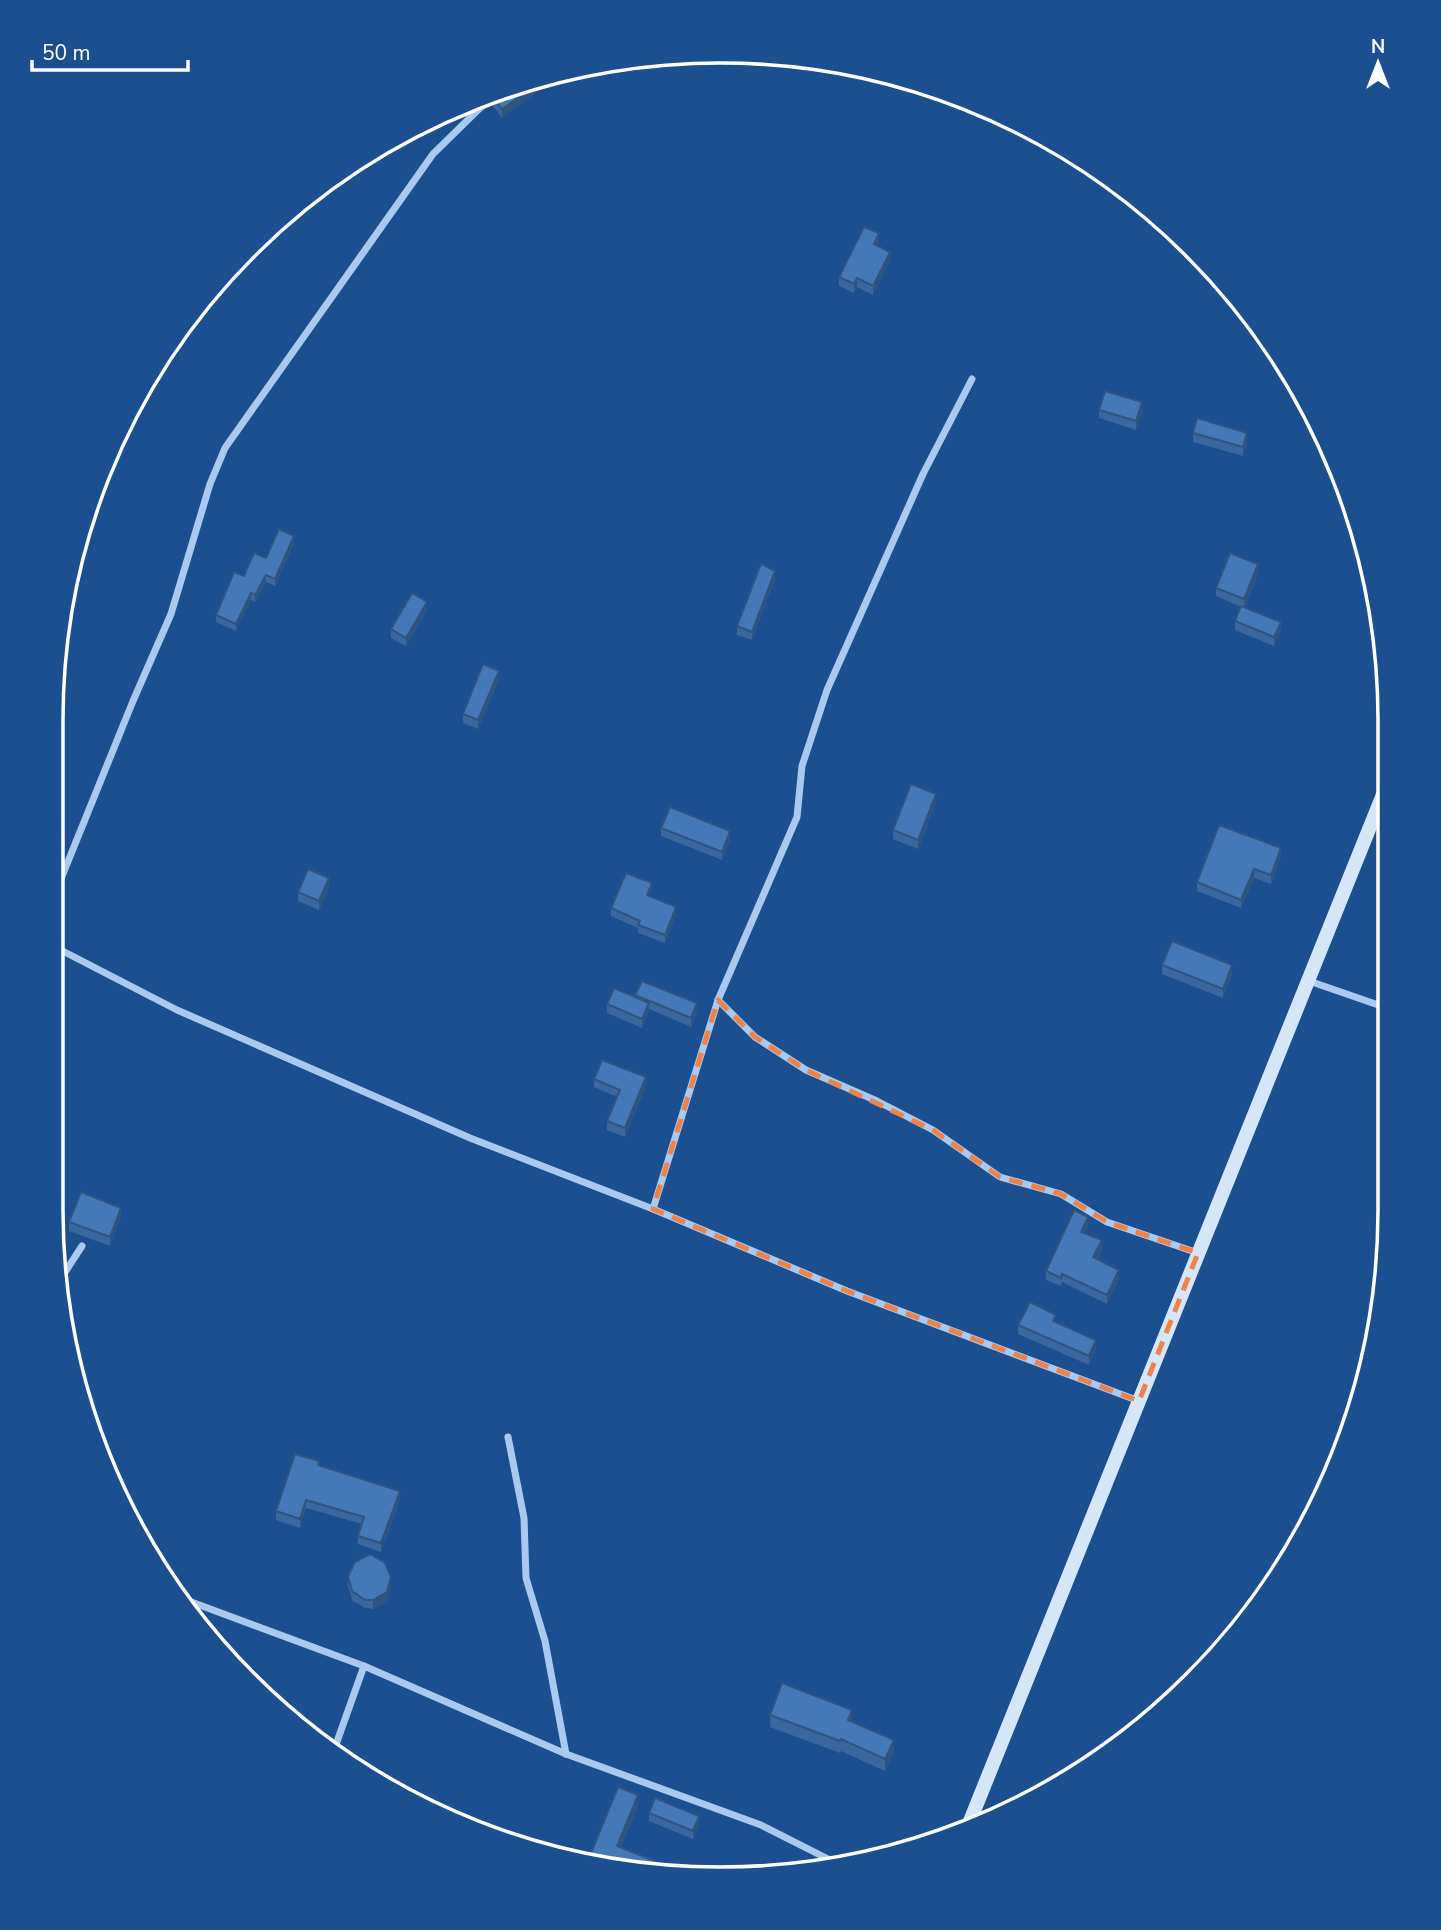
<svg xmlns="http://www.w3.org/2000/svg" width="1441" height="1930" font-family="'Nunito Sans',sans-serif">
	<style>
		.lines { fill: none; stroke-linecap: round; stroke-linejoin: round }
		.street { stroke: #a9c9ee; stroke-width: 7 }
		.secondary { stroke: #d6e6fa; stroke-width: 14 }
		.wall { fill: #3a679d }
		.shaded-wall { fill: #305480 }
		.building { fill: #4478b7; stroke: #305480; stroke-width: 2 }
		.marked { fill: none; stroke: #ee8249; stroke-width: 5; stroke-dasharray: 14 9; stroke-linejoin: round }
		.rim { fill: none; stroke: #fff; stroke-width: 3.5 }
	</style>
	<rect width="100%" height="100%" fill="#1b4f8f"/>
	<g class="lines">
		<g class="street">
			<polyline points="52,901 133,701 171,614 210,484 225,448 433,154 482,106"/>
			<polyline points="51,945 177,1010 470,1138 653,1209 847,1291 1139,1401"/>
			<polyline points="1309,981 1387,1008"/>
			<polyline points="718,1000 755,1037 806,1070 877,1101 933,1130 1000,1177 1061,1194 1107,1222 1198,1253"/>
			<polyline points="653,1209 718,1000 797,817 802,766 827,690 923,474 972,379"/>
			<polyline points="60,1280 82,1246"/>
			<polyline points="508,1437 524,1518 526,1578 545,1641 566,1754"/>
			<polyline points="186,1600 364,1666 566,1754 761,1825 834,1862"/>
			<polyline points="334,1750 364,1666"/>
		</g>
		<polyline class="secondary" points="966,1831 1386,787"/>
	</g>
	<g class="wall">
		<polygon points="531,80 535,93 502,118 490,102 490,95"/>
		<polygon points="879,242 877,245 890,260 873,295 857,287 854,293 839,286 839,277"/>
		<polygon points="1099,410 1142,411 1136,430 1099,418"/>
		<polygon points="1193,433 1247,441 1243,456 1193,442"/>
		<polygon points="294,543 275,586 266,582 255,602 251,600 236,631 216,622 216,615 244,576 266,558"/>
		<polygon points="1258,573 1245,607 1281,631 1274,646 1235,630 1235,621 1241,607 1216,596 1216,588"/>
		<polygon points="775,579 752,640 737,635 737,626"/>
		<polygon points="427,610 406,646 391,638 391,629"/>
		<polygon points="499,679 478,729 463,723 463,714"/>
		<polygon points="52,713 62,726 56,743 52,742"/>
		<polygon points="936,802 918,849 893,839 893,830"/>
		<polygon points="661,828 730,840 722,860 661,836"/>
		<polygon points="1281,856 1271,884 1254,878 1241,908 1197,891 1197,882"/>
		<polygon points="329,887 319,910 298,901 298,892"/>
		<polygon points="652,891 650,896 676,914 665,943 638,933 638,928 611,916 611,908"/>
		<polygon points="1162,965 1232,974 1223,998 1162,974"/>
		<polygon points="635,995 697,1012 691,1027 649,1009 642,1028 607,1013 607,1004 635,997"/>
		<polygon points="594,1079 646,1086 625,1137 607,1130 607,1121 617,1097 594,1087"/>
		<polygon points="121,1216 110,1246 69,1231 69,1222"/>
		<polygon points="1088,1226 1085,1233 1102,1249 1097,1259 1119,1278 1107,1304 1062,1282 1061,1286 1046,1280 1046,1271"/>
		<polygon points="1056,1322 1096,1349 1089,1365 1018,1334 1018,1325"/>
		<polygon points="319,1466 400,1500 381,1552 358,1544 358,1536 362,1524 306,1508 300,1528 276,1520 276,1511"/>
		<polygon points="348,1576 391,1586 387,1601 373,1609 365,1608 352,1600 348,1585"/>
		<polygon points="770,1715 852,1722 894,1752 885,1771 841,1751 840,1753 770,1727"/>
		<polygon points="638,1806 621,1847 682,1872 598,1867 591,1864 591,1853"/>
		<polygon points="649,1813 699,1825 693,1839 649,1821"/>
	</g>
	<g class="shaded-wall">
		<polygon points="535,85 535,93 502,118 502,109"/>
		<polygon points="879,233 879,242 874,252 874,244"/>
		<polygon points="890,252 890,260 873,295 873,286"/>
		<polygon points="857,278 857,287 854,293 854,284"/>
		<polygon points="1142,402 1142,411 1136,430 1136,421"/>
		<polygon points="1247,433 1247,441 1243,456 1243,447"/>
		<polygon points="294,536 294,543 275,586 275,579"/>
		<polygon points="1258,564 1258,573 1244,608 1244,599"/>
		<polygon points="775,571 775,579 752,640 752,632"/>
		<polygon points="266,575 266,582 255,602 255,595"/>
		<polygon points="251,593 251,600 236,631 236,624"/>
		<polygon points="427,602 427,610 406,646 406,638"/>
		<polygon points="1281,622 1281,631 1274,646 1274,637"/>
		<polygon points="499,671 499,679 478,729 478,720"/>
		<polygon points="62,718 62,726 56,743 56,735"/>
		<polygon points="936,794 936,802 918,849 918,840"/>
		<polygon points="730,831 730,840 722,860 722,852"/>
		<polygon points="1281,848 1281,856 1271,884 1271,875"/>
		<polygon points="1254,869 1254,878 1241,908 1241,900"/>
		<polygon points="329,878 329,887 319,910 319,901"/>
		<polygon points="652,883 652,891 647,903 647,895"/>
		<polygon points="676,907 676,914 665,943 665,935"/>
		<polygon points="1232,965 1232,974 1223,998 1223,989"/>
		<polygon points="649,1003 649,1011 642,1028 642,1019"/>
		<polygon points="697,1003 697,1012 691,1027 691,1018"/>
		<polygon points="646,1077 646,1086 625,1137 625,1128"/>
		<polygon points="121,1208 121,1216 110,1246 110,1237"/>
		<polygon points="1088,1217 1088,1226 1081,1240 1081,1232"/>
		<polygon points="1102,1240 1102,1249 1093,1266 1093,1257"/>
		<polygon points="1119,1270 1119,1278 1107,1304 1107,1295"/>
		<polygon points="1096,1340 1096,1349 1089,1365 1089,1356"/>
		<polygon points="400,1491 400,1500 381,1552 381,1543"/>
		<polygon points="306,1500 306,1508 300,1528 300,1519"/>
		<polygon points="391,1577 391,1586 387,1601 373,1609 373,1600"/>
		<polygon points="852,1710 852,1722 848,1720"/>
		<polygon points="894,1740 894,1752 885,1771 885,1759"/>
		<polygon points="638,1795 638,1806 617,1856 617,1846"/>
		<polygon points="699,1816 699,1825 693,1839 693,1831"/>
	</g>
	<g class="building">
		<polygon points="531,80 535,85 502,109 491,95"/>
		<polygon points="864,227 879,233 874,244 890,252 873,286 857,278 854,284 839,277"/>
		<polygon points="1105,391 1142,402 1136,421 1099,410"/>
		<polygon points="1197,418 1247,433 1243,447 1193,433"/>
		<polygon points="279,529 294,536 275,579 266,575 255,595 251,593 236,624 216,615 234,572 244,576 254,553 266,558"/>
		<polygon points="1230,553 1258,564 1244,599 1216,588"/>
		<polygon points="761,564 775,571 752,632 737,626"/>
		<polygon points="412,593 427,602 406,638 391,629"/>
		<polygon points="1241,606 1281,622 1274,637 1235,621"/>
		<polygon points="483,664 499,671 478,720 463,714"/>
		<polygon points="52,713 62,718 56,735 52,733"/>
		<polygon points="911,784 936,794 918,840 893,830"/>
		<polygon points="670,807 730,831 722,852 661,828"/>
		<polygon points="1219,825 1281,848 1271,875 1254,869 1241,900 1197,882"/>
		<polygon points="308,869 329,878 319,901 298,892"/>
		<polygon points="626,873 652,883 647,895 676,907 665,935 638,925 640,921 611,908"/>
		<polygon points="1172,941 1232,965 1223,989 1162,965"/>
		<polygon points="642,981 697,1003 691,1018 635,995"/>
		<polygon points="614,988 649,1003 642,1019 607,1004"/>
		<polygon points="602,1060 646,1077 625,1128 607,1121 620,1090 594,1079"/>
		<polygon points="81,1192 121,1208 110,1237 69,1222"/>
		<polygon points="1074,1210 1088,1217 1081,1232 1102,1240 1093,1257 1119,1270 1107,1295 1062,1274 1061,1278 1046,1271"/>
		<polygon points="1030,1302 1056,1315 1053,1321 1096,1340 1089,1356 1018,1325"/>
		<polygon points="295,1454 319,1461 318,1465 400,1491 381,1543 358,1536 364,1517 306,1500 300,1519 276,1511"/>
		<polygon points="370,1554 385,1563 391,1577 387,1592 373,1600 365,1600 352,1591 348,1576 355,1562"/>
		<polygon points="782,1683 852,1710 848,1720 894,1740 885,1759 841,1739 840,1741 770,1715"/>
		<polygon points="618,1787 638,1795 617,1846 682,1872 627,1869 591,1853"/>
		<polygon points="655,1798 699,1816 693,1831 649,1813"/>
	</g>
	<path class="marked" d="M 718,1000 L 755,1037 L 806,1070 L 933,1130 L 1000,1177 L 1061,1194 L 1107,1222 L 1198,1253 L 1139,1401 L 847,1291 L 653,1209 Z"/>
	<path d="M0 0H1441V1930H0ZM720 63H721A657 657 0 0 1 1378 720V1210A657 657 0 0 1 721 1867H720A657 657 0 0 1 63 1210V720A657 657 0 0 1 720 63Z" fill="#1b4f8f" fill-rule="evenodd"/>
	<path class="rim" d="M720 63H721A657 657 0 0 1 1378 720V1210A657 657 0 0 1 721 1867H720A657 657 0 0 1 63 1210V720A657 657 0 0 1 720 63Z"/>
	<g transform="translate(1378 63)" stroke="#1b4f8f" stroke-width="5" paint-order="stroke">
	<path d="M0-5L12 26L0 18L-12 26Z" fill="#ffffff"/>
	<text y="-10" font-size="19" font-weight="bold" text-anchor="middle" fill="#ffffff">N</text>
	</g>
	<path d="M32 60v10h156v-10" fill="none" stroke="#ffffff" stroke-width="3.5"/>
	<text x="42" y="60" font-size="21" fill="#ffffff" stroke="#1b4f8f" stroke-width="5" paint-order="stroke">50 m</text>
</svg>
